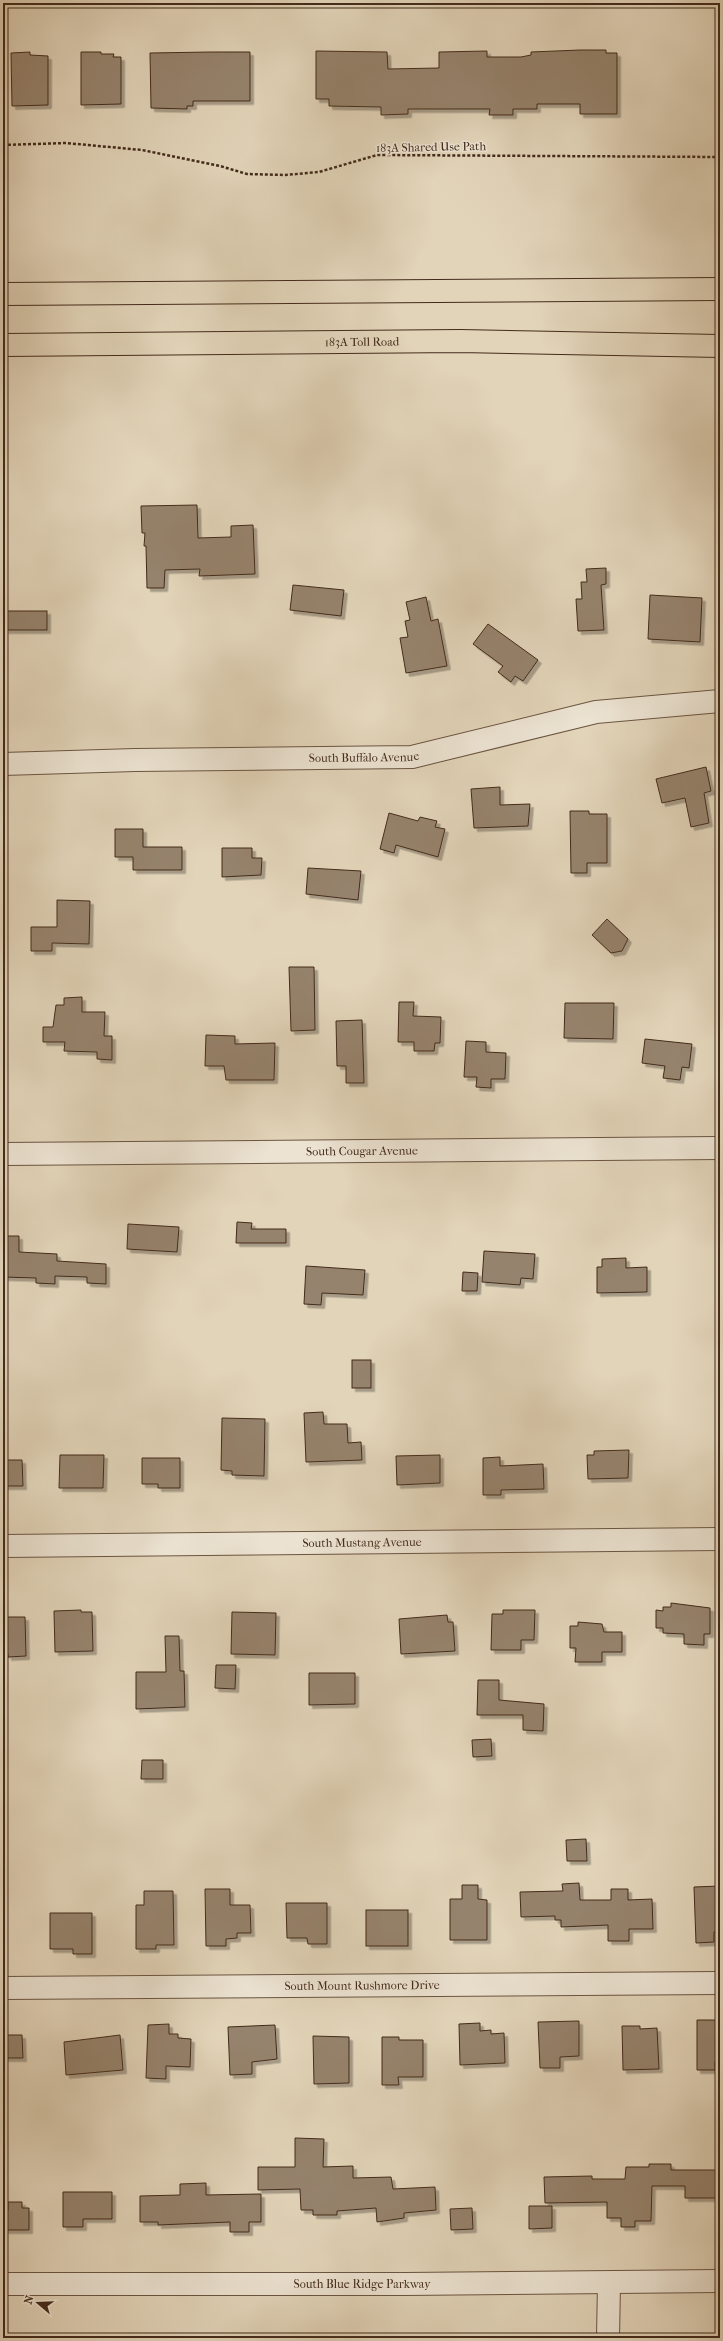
<svg xmlns="http://www.w3.org/2000/svg" width="723" height="2341" font-family="'IM FELL French Canon',serif">
	<style>
		.building { fill: #96836d; stroke: #432b1b; filter: url(#shadow) }
		.lines { fill: none; stroke-linecap: round; stroke-linejoin: round }
		.minor-casing { stroke: #6b5542; stroke-width: 24 }
		.highway-casing { stroke: #432b1b; stroke-width: 24 }
		.path { stroke: #432b1b; stroke-width: 2.5; stroke-dasharray: 3 2; stroke-linecap: butt }
		.minor { stroke: #ece3d2; stroke-width: 22 }
		.highway { stroke: #e2d4b9; stroke-width: 22 }
		.labels { text-anchor: middle; dominant-baseline: central; stroke-width: 3; stroke-linejoin: round; paint-order: stroke }
		.street-label { font-size: 12px; fill: #432b1b; stroke: #ece3d2 }
	</style>
	<defs>
		<filter id="shadow"><feDropShadow dx="3.5" dy="3.5" stdDeviation="0" flood-color="#0004"/></filter>
	</defs>
	<rect width="100%" height="100%" fill="#e2d4b9"/>
	<filter id="stains"><feTurbulence type="fractalNoise" baseFrequency=".005" numOctaves="4"/><feColorMatrix values="0 0 0 0 .2 0 0 0 0 .09 0 0 0 0 .02 0 0 0 .5 -.17"/></filter>
	<radialGradient id="worn" r=".72"><stop offset=".6" stop-color="#630" stop-opacity="0"/><stop offset="1" stop-color="#630" stop-opacity=".3"/></radialGradient>
	<g class="building">
		<polygon points="580,50 606,50 606,53 617,53 617,114 580,114 580,104 537,104 537,109 513,109 513,115 489,115 490,109 408,109 408,114 381,115 381,107 329,106 329,99 316,99 316,51 387,52 388,69 439,68 439,52 487,51 487,57 521,57 531,55 531,52"/>
		<polygon points="30,52 30,55 48,56 48,105 12,106 11,53"/>
		<polygon points="81,52 101,52 101,54 114,54 113,57 121,57 121,104 81,105"/>
		<polygon points="210,52 250,52 250,101 193,101 193,106 187,106 187,109 151,108 150,53"/>
		<polygon points="197,505 198,538 231,537 231,526 253,525 255,574 199,576 200,569 165,570 164,588 147,588 146,546 144,546 145,533 142,533 141,506"/>
		<polygon points="606,568 606,584 601,585 604,630 578,631 576,599 582,599 581,582 587,582 586,569"/>
		<polygon points="293,585 344,590 341,616 290,610"/>
		<polygon points="650,595 702,598 700,642 648,639"/>
		<polygon points="426,597 431,621 438,619 447,666 406,673 400,638 408,637 405,621 410,620 406,602"/>
		<rect x="5" y="611" width="42" height="19"/>
		<polygon points="488,624 538,660 523,681 515,676 511,682 498,672 503,666 473,644"/>
		<polygon points="706,767 711,791 704,793 709,823 691,827 685,798 662,803 656,779"/>
		<polygon points="500,787 500,805 530,804 528,826 474,828 471,789"/>
		<polygon points="570,811 589,811 589,814 607,814 607,863 587,863 587,873 571,873"/>
		<polygon points="389,813 418,821 420,817 437,821 435,827 445,829 438,857 396,845 394,853 380,849"/>
		<polygon points="115,829 143,829 143,847 182,847 182,870 133,870 133,857 115,857"/>
		<polygon points="222,848 252,848 252,858 262,858 261,875 222,877"/>
		<polygon points="308,868 361,871 358,900 306,894"/>
		<polygon points="57,900 90,901 89,944 52,943 52,951 31,951 31,927 57,927"/>
		<polygon points="607,919 628,939 622,951 611,953 592,935"/>
		<polygon points="289,967 314,967 315,1030 291,1031"/>
		<polygon points="82,997 82,1012 105,1012 104,1036 112,1036 112,1060 97,1059 97,1052 64,1051 65,1042 43,1042 43,1027 53,1027 56,1005 64,1005 64,998"/>
		<polygon points="399,1002 414,1002 413,1016 441,1017 440,1043 435,1043 434,1051 414,1051 414,1042 398,1042"/>
		<polygon points="565,1003 614,1003 613,1039 564,1038"/>
		<polygon points="362,1020 364,1083 346,1083 346,1066 337,1066 336,1021"/>
		<polygon points="206,1035 235,1036 235,1044 275,1043 274,1080 226,1080 224,1066 205,1066"/>
		<polygon points="645,1039 692,1044 689,1068 682,1067 680,1080 663,1078 665,1066 642,1063"/>
		<polygon points="466,1041 486,1042 486,1052 506,1053 505,1079 491,1079 491,1088 476,1087 477,1077 464,1077"/>
		<polygon points="237,1222 252,1223 251,1229 286,1229 286,1243 236,1243"/>
		<polygon points="128,1224 179,1227 177,1252 127,1249"/>
		<polygon points="5,1236 19,1236 19,1252 57,1254 57,1261 106,1264 106,1284 87,1283 87,1277 55,1276 55,1284 36,1283 36,1278 3,1277"/>
		<polygon points="484,1251 535,1254 533,1279 521,1278 520,1285 482,1282"/>
		<polygon points="626,1258 626,1268 647,1267 647,1292 597,1293 597,1267 602,1267 602,1259"/>
		<polygon points="306,1266 365,1270 363,1295 322,1293 321,1305 304,1304"/>
		<polygon points="463,1272 478,1273 477,1291 462,1291"/>
		<rect x="352" y="1360" width="19" height="28"/>
		<polygon points="323,1412 324,1424 347,1424 348,1443 361,1442 362,1460 306,1462 304,1413"/>
		<polygon points="222,1418 265,1419 264,1476 232,1475 232,1471 221,1470"/>
		<polygon points="629,1450 628,1478 588,1479 587,1455 594,1455 594,1451"/>
		<polygon points="60,1455 104,1455 103,1488 59,1488"/>
		<polygon points="440,1455 440,1483 397,1485 396,1456"/>
		<polygon points="500,1457 500,1466 543,1464 544,1489 501,1490 501,1495 483,1495 483,1458"/>
		<polygon points="142,1458 180,1458 180,1488 158,1488 158,1484 142,1484"/>
		<polygon points="3,1460 22,1460 23,1486 3,1486"/>
		<polygon points="671,1603 710,1608 710,1634 704,1634 704,1645 684,1644 684,1634 663,1633 663,1628 656,1628 656,1610 663,1611 663,1607 671,1607"/>
		<polygon points="81,1610 81,1612 92,1612 93,1651 55,1652 54,1611"/>
		<polygon points="503,1610 535,1610 534,1640 521,1640 521,1650 491,1650 492,1614 503,1614"/>
		<polygon points="232,1612 276,1613 275,1655 231,1654"/>
		<polygon points="447,1615 448,1622 453,1622 455,1651 401,1654 399,1619"/>
		<polygon points="3,1617 25,1617 26,1656 8,1657 8,1654 3,1654"/>
		<polygon points="578,1622 602,1624 604,1632 622,1632 622,1652 602,1652 602,1662 575,1662 576,1648 570,1648 570,1626 578,1626"/>
		<polygon points="165,1636 179,1636 180,1671 184,1671 185,1707 136,1709 136,1672 166,1672"/>
		<polygon points="216,1665 236,1665 235,1689 215,1688"/>
		<polygon points="309,1673 355,1673 355,1704 309,1705"/>
		<polygon points="478,1680 499,1680 499,1700 544,1704 543,1731 523,1730 523,1715 477,1715"/>
		<polygon points="491,1739 492,1756 473,1757 472,1740"/>
		<polygon points="142,1760 163,1760 163,1779 141,1779"/>
		<polygon points="586,1839 587,1861 567,1861 566,1840"/>
		<polygon points="579,1883 580,1900 611,1900 611,1889 628,1889 628,1900 652,1899 653,1929 629,1929 629,1941 608,1941 608,1925 561,1927 561,1920 555,1920 555,1916 521,1917 520,1892 563,1891 562,1884"/>
		<polygon points="462,1885 478,1885 478,1899 487,1900 487,1940 450,1940 450,1899 462,1899"/>
		<polygon points="720,1886 719,1932 714,1932 714,1942 696,1943 694,1887"/>
		<polygon points="205,1889 230,1889 230,1905 250,1905 251,1933 237,1933 237,1938 226,1939 226,1946 206,1946"/>
		<polygon points="144,1891 173,1891 174,1945 156,1945 156,1949 136,1949 136,1905 144,1905"/>
		<polygon points="286,1903 327,1903 327,1944 308,1944 307,1938 287,1938"/>
		<rect x="366" y="1910" width="42" height="36"/>
		<polygon points="50,1913 92,1913 92,1954 73,1954 73,1949 50,1949"/>
		<polygon points="697,2020 719,2020 720,2062 715,2062 715,2070 697,2070"/>
		<polygon points="579,2021 579,2056 560,2057 560,2068 540,2068 538,2022"/>
		<polygon points="480,2023 480,2031 491,2030 491,2034 504,2033 505,2063 460,2065 459,2024"/>
		<polygon points="169,2024 169,2034 178,2034 178,2038 191,2039 190,2067 166,2066 166,2079 146,2078 148,2025"/>
		<polygon points="275,2025 277,2059 252,2062 252,2074 230,2075 228,2027"/>
		<polygon points="622,2026 640,2026 640,2029 657,2028 659,2069 623,2070"/>
		<polygon points="3,2035 22,2035 23,2058 3,2058"/>
		<polygon points="120,2035 123,2070 66,2075 64,2042"/>
		<polygon points="313,2036 349,2037 349,2083 314,2084"/>
		<polygon points="382,2037 399,2037 399,2040 423,2040 423,2077 398,2077 399,2085 382,2085"/>
		<polygon points="295,2138 324,2139 323,2167 353,2166 353,2178 391,2177 393,2189 435,2187 436,2210 404,2213 404,2218 377,2222 376,2208 337,2211 337,2215 313,2215 313,2210 301,2210 300,2189 258,2190 258,2167 295,2167"/>
		<polygon points="649,2164 671,2164 671,2170 720,2170 720,2198 685,2198 685,2186 652,2186 651,2221 635,2221 635,2227 621,2227 621,2218 607,2218 607,2202 545,2203 544,2177 592,2176 592,2179 625,2179 626,2167 649,2167"/>
		<polygon points="206,2183 206,2195 261,2194 261,2222 249,2222 249,2232 230,2232 230,2222 158,2225 158,2222 140,2222 140,2196 180,2195 180,2184"/>
		<polygon points="63,2192 112,2192 112,2219 83,2219 83,2227 63,2227"/>
		<polygon points="8,2202 22,2202 22,2208 29,2208 29,2230 3,2230 3,2210 8,2210"/>
		<polygon points="529,2206 552,2206 552,2228 529,2229"/>
		<polygon points="472,2208 473,2229 451,2230 450,2209"/>
	</g>
	<g class="lines">
		<g class="minor-casing">
			<g id="minor">
				<path id="s1" d="M 3,764 L 135,760 L 412,757 L 596,712 L 720,701"/>
				<path id="s2" d="M 3,1154 L 720,1148"/>
				<path id="s3" d="M 3,1546 L 720,1539"/>
				<path id="s4" d="M 3,1988 L 720,1983"/>
				<path id="s5" d="M 3,2284 L 406,2284 L 720,2281"/>
				<polyline points="608,2338 609,2283"/>
			</g>
		</g>
		<g class="highway-casing">
			<g id="highway">
				<polyline points="3,294 720,289"/>
				<path id="s6" d="M 3,345 L 460,341 L 720,346"/>
			</g>
		</g>
		<polyline class="path" points="3,145 66,143 142,150 220,166 247,174 285,175 319,172 377,155 720,157"/>
		<use href="#minor" class="minor"/>
		<use href="#highway" class="highway"/>
	</g>
	<g class="labels">
		<g class="street-label">
			<text transform="translate(431 147) rotate(-1)">183A Shared Use Path</text>
			<text stroke="none"><textPath href="#s6" startOffset="359">183A Toll Road</textPath></text>
			<text stroke="none"><textPath href="#s1" startOffset="361">South Buffalo Avenue</textPath></text>
			<text stroke="none"><textPath href="#s2" startOffset="359">South Cougar Avenue</textPath></text>
			<text stroke="none"><textPath href="#s3" startOffset="359">South Mustang Avenue</textPath></text>
			<text stroke="none"><textPath href="#s4" startOffset="359">South Mount Rushmore Drive</textPath></text>
			<text stroke="none"><textPath href="#s5" startOffset="359">South Blue Ridge Parkway</textPath></text>
		</g>
	</g>
	<rect width="723" height="2341" fill="none" stroke="#e2d4b9" stroke-width="16"/>
	<rect x="4" y="4" width="715" height="2333" fill="none" stroke="#432b1b" stroke-width="2"/>
	<rect x="8" y="8" width="707" height="2325" fill="none" stroke="#432b1b"/>
	<g transform="translate(38 2303) rotate(289)" stroke="#ece3d2" stroke-width="3" paint-order="stroke">
	<path d="M0-3L7 15L0 10L-7 15Z" fill="#432b1b"/>
	<text y="-6" font-size="11" font-weight="bold" text-anchor="middle" fill="#432b1b">N</text>
	</g>
	<rect width="100%" height="100%" filter="url(#stains)"/>
	<rect width="100%" height="100%" fill="url(#worn)"/>
</svg>
